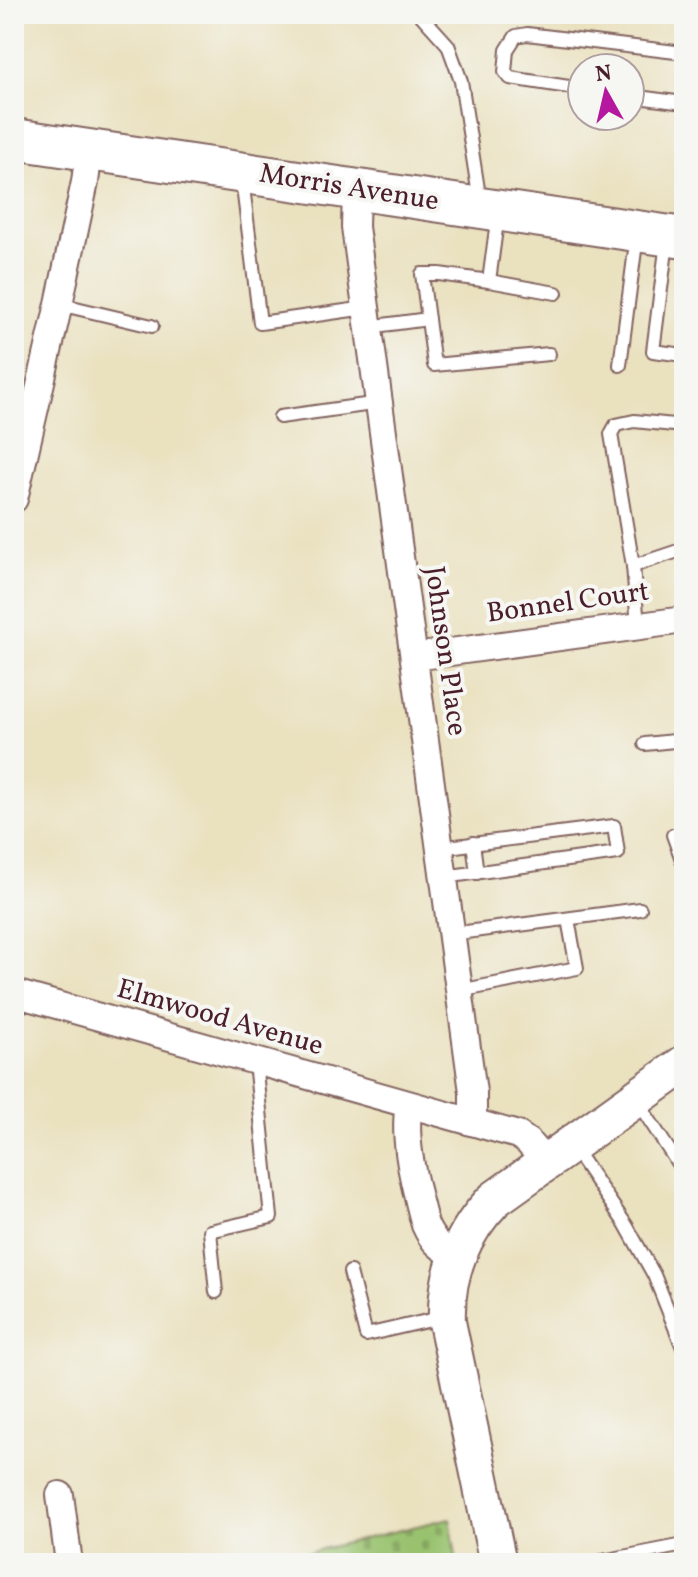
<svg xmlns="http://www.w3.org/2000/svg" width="698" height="1577" font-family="Vollkorn,serif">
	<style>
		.cemetery { fill: url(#cemetery-stones); stroke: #72704c; stroke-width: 2 }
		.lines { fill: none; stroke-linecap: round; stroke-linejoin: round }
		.lane-casing { stroke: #82635f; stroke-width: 16 }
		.street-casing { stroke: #82635f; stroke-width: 30 }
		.secondary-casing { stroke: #82635f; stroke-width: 40 }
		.primary-casing { stroke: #82635f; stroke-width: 44 }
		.lane { stroke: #fff; stroke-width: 12 }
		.street { stroke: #fff; stroke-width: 26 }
		.secondary { stroke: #fff; stroke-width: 36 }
		.primary { stroke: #fff; stroke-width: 40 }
		.labels { text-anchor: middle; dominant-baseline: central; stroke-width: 8; stroke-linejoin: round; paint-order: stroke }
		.street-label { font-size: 28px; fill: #4a1f2b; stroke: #f6f6f2 }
	</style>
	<defs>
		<pattern id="cemetery-stones" width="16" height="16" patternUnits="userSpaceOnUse" patternTransform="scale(2)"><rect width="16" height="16" fill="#99c26e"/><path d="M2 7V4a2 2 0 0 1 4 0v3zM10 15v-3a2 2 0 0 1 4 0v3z" fill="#85a65f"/></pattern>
	</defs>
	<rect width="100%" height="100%" fill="#f6f6f2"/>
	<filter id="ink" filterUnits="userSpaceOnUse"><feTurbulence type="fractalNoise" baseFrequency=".0125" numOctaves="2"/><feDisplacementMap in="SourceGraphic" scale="16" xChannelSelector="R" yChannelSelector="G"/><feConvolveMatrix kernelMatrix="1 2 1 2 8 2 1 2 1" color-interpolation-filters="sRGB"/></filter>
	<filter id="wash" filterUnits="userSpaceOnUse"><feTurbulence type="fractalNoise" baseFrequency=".006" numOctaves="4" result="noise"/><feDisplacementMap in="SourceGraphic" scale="32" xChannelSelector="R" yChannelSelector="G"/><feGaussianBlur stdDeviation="1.8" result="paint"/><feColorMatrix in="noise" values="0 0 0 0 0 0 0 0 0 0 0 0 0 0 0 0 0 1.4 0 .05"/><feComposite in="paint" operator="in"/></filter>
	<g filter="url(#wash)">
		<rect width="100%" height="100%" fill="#eae1bf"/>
		<polygon class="cemetery" points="450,1518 457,1563 264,1563"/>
	</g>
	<g filter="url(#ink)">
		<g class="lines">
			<g class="lane-casing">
				<g id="lane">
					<polyline points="420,14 448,45 461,81 480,202"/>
					<polyline points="582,89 510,78 505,72 507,50 516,36 527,34 684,53"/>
					<polyline points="630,96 684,103"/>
					<polyline points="242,179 260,323 366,308"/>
					<polyline points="498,214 489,281 439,274 422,274 434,365 549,354"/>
					<polyline points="667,242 653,351 684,355"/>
					<polyline points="489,281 556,293"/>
					<polyline points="59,304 152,326"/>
					<polyline points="368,327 428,319"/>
					<polyline points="620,365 637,235"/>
					<polyline points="280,417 379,403"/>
					<polyline points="633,566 684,549"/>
					<polyline points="638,626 633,566 611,434 616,425 634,421 684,426"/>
					<polyline points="645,744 684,740"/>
					<polyline points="673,835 684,865"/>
					<polyline points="473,843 477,873"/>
					<polyline points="440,848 614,826 618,853 444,877"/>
					<polyline points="451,934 640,909"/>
					<polyline points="459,991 577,968 568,919"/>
					<polyline points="637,1101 684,1173"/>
					<polyline points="573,1147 626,1225 654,1275 684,1350"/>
					<polyline points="350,1272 366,1335 444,1317"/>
					<polyline points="216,1292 210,1231 271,1217 255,1062"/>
					<polyline points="592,1563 684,1545"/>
				</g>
			</g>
			<g class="street-casing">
				<g id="street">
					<polyline points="356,189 355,227 473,1092 473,1112 471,1122"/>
					<polyline points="14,499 59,304 85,182 89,151"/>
					<polyline points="414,657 684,620"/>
					<polyline points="14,993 518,1135 528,1142 545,1162"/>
					<path d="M 409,1105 C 402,1140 416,1191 425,1225 C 432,1241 441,1249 457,1256"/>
					<polyline points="60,1495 69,1563"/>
				</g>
			</g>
			<g class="secondary-casing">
				<path id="secondary" d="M 498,1563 L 447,1322 C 445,1275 462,1232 495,1199 L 684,1064"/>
			</g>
			<g class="primary-casing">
				<polyline id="primary" points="14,139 684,238"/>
			</g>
			<use href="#lane" class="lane"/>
			<use href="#street" class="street"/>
			<use href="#secondary" class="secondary"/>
			<use href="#primary" class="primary"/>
		</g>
	</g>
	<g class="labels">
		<g class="street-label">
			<text transform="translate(349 188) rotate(9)">Morris Avenue</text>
			<text transform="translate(568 603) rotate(-8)">Bonnel Court</text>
			<text transform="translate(445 651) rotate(82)">Johnson Place</text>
			<text transform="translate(220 1018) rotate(16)">Elmwood Avenue</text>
		</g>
	</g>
	<rect width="698" height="1577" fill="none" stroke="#f6f6f2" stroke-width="48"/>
	<g transform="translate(606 92) rotate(352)"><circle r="38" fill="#f6f6f2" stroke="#b1a0a2" stroke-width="2"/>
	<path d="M0-6L14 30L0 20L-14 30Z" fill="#b5179e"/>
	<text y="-12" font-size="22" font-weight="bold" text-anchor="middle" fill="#4a1f2b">N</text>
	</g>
</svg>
